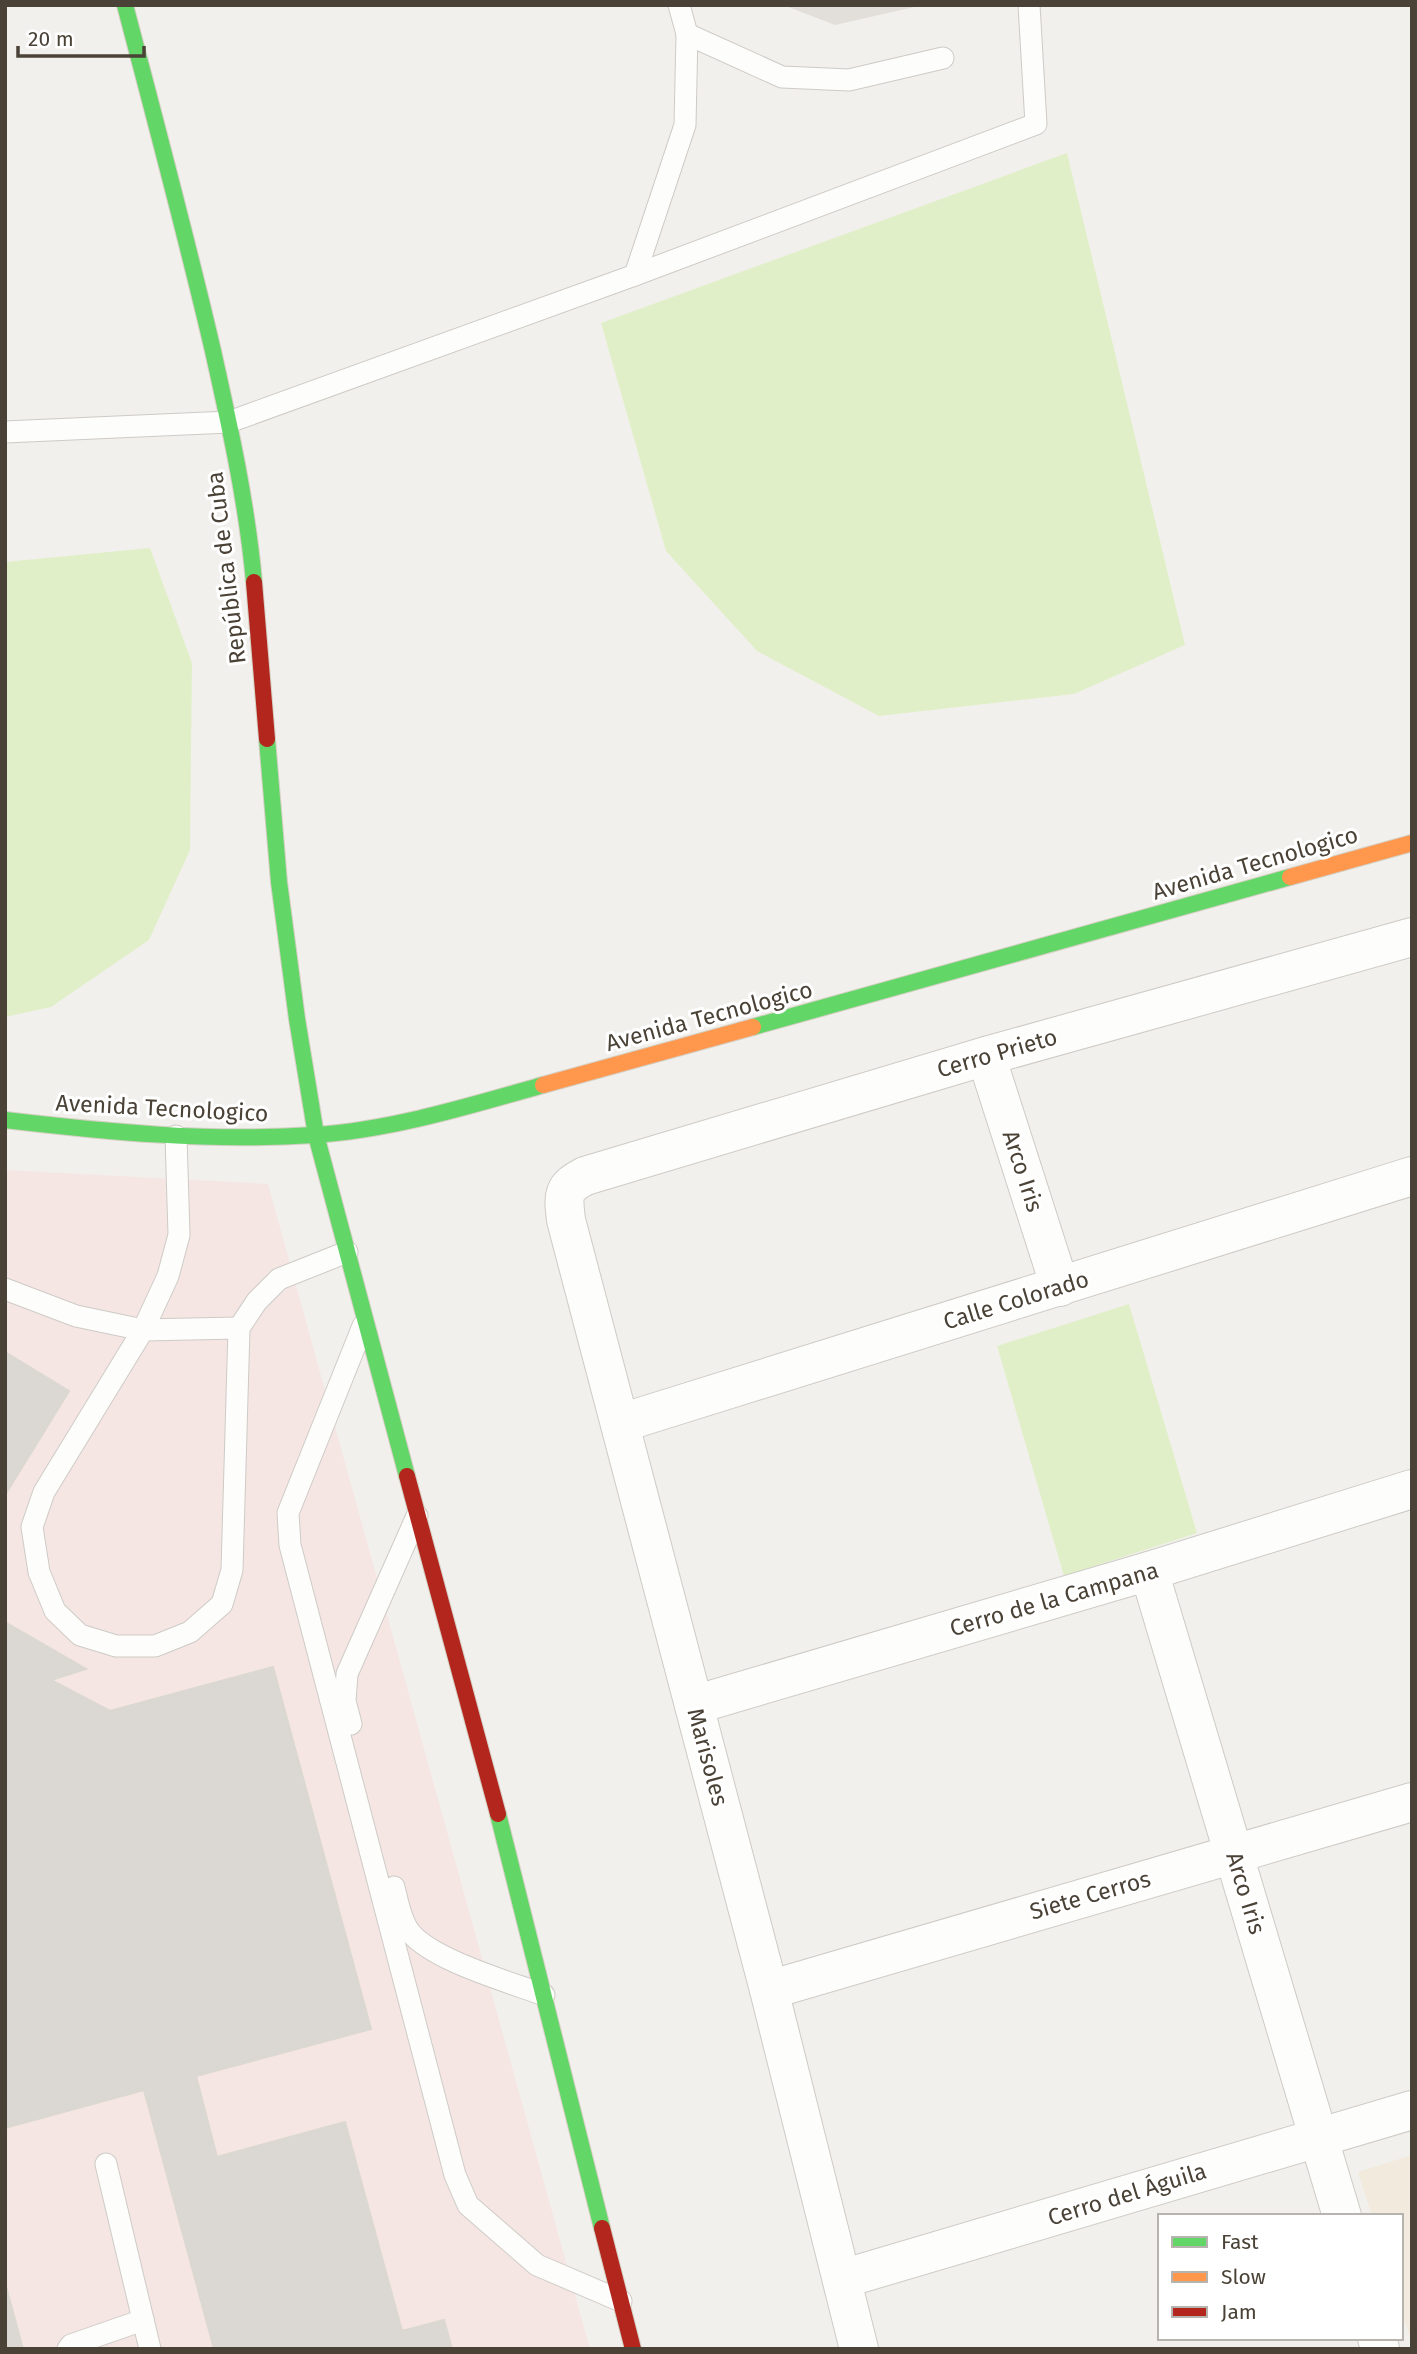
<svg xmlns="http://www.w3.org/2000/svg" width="1417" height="2354" font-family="'Fira Sans',sans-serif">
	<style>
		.industrial { fill: #e2dfda }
		.education { fill: #f1eadd }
		.medical { fill: #f5e6e3 }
		.green { fill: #e1efc9 }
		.building { fill: #dbd7d2; stroke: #dbd7d1; stroke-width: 2 }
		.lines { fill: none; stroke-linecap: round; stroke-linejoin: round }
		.lane-casing { stroke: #cecbc6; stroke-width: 23 }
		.street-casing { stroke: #cecbc6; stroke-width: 40 }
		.fast-casing { stroke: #d4cfc3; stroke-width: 18 }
		.slow-casing { stroke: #d4cfc3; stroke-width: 18 }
		.jam-casing { stroke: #d4cfc3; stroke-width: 18 }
		.lane { stroke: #fdfdfc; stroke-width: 21 }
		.street { stroke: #fdfdfc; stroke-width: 38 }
		.fast { stroke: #63d668; stroke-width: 16 }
		.slow { stroke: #ff974d; stroke-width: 16 }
		.jam { stroke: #b3261e; stroke-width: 16 }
		.labels { text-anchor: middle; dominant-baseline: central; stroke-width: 6; stroke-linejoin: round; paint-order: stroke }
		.street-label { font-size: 23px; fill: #4a4236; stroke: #fff }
	</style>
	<rect width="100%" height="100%" fill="#f2f0ec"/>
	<polygon class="industrial" points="783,5 923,5 835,25"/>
	<polygon class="education" points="1412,2155 1412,2343 1401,2310 1401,2216 1372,2216 1358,2172"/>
	<polygon class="medical" points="5,1170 268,1184 590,2349 5,2349"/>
	<g class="green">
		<polygon points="1067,153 1185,645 1074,694 879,716 757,651 666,551 601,323"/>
		<polygon points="150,548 192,663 190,850 149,940 51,1007 5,1017 5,562"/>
		<polygon points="1129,1304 1197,1533 1064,1576 997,1346"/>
	</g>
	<g class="building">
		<polygon points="5,1352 69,1391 5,1495"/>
		<polygon points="5,1622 86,1669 51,1680 110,1711 273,1667 371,2029 196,2076 217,2157 345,2122 402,2331 444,2320 452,2349 214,2349 144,2090 5,2128"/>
		<polygon points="5,2283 23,2349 5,2349"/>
	</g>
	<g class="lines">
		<g class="lane-casing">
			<g id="lane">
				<polyline points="679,5 687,34 782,77 849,80 943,58"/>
				<polyline points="635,275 685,125 687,34"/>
				<polyline points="5,432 229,422 635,275 1036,124 1029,5"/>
				<polyline points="176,1136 179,1235 168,1276 143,1330 44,1492 32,1527 39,1572 55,1611 80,1635 116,1646 155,1646 190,1632 222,1604 232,1570 239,1328 257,1301 279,1279 347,1252"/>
				<polyline points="5,1289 76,1316 143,1330 239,1328"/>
				<polyline points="363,1326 288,1513 290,1545 455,2175 468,2205 537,2265 621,2301"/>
				<polyline points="351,1724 345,1701 347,1674 417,1516"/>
				<path d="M 394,1887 C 397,1900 400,1916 407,1928 C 426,1959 510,1982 544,1995"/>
				<polyline points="106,2164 150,2349"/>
				<polyline points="68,2349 71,2345 143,2320"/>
			</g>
		</g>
		<g class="street-casing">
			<g id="street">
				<polyline points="986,1056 1060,1287"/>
				<polyline points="621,1423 1412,1176"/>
				<polyline points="1149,1571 1342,2216"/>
				<polyline points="694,1705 1149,1571 1412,1489"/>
				<polyline points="769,1990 1412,1802"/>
				<polyline points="842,2279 1412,2110"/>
				<polyline points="1377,2338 1380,2349"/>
				<path d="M 859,2349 L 769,1990 L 566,1220 C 563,1195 562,1188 585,1176 L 986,1056 L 1412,937"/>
			</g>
		</g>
		<g class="fast-casing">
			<g id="fast">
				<path d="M 125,5 C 155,120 186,235 213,351 C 230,427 247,504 254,582"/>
				<polyline points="267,739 279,882 297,1019 316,1135 407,1476"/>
				<polyline points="753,1027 1290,877"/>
				<path d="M 5,1120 C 108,1132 210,1142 314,1135 C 391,1130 469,1106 543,1085"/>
				<polyline points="498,1814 602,2228"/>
			</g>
		</g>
		<g class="slow-casing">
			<g id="slow">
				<polyline points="1290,877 1412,843"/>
				<polyline points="543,1085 753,1027"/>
			</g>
		</g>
		<g class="jam-casing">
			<g id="jam">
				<polyline points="254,582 267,739"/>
				<polyline points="407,1476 498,1814"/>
				<polyline points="602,2228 633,2349"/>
			</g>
		</g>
		<use href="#lane" class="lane"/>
		<use href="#street" class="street"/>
		<use href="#fast" class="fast"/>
		<use href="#slow" class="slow"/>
		<use href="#jam" class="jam"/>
	</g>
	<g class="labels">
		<g class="street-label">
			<text transform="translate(226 568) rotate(-97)">República de Cuba</text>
			<text transform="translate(1255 863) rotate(-16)">Avenida Tecnologico</text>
			<text transform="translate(709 1016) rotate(-15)">Avenida Tecnologico</text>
			<text transform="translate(997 1053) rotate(-16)">Cerro Prieto</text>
			<text transform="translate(162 1108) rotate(3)">Avenida Tecnologico</text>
			<text transform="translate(1023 1171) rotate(72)">Arco Iris</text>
			<text transform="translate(1016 1300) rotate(-17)">Calle Colorado</text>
			<text transform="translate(1054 1599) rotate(-16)">Cerro de la Campana</text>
			<text transform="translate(708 1757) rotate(75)">Marisoles</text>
			<text transform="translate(1246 1893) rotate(73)">Arco Iris</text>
			<text transform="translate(1090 1895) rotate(-16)">Siete Cerros</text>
			<text transform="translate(1127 2194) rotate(-17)">Cerro del Águila</text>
		</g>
	</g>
	<rect width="1417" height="2354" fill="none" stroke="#4a4236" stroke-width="14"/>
	<rect x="1158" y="2214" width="245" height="126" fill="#ffffff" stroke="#b7b3af" stroke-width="2"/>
	<rect x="1172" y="2237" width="35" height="10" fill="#63d668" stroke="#b7b3af" stroke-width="2"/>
	<text x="1221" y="2249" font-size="21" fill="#4a4236">Fast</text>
	<rect x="1172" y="2272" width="35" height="10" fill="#ff974d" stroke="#b7b3af" stroke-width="2"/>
	<text x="1221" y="2284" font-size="21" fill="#4a4236">Slow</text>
	<rect x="1172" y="2307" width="35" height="10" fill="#b3261e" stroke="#b7b3af" stroke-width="2"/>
	<text x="1221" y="2319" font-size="21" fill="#4a4236">Jam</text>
	<path d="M18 46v10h126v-10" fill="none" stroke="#4a4236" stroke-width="3.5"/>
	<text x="28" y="46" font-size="21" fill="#4a4236" stroke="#ffffff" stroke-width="5" paint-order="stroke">20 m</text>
</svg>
